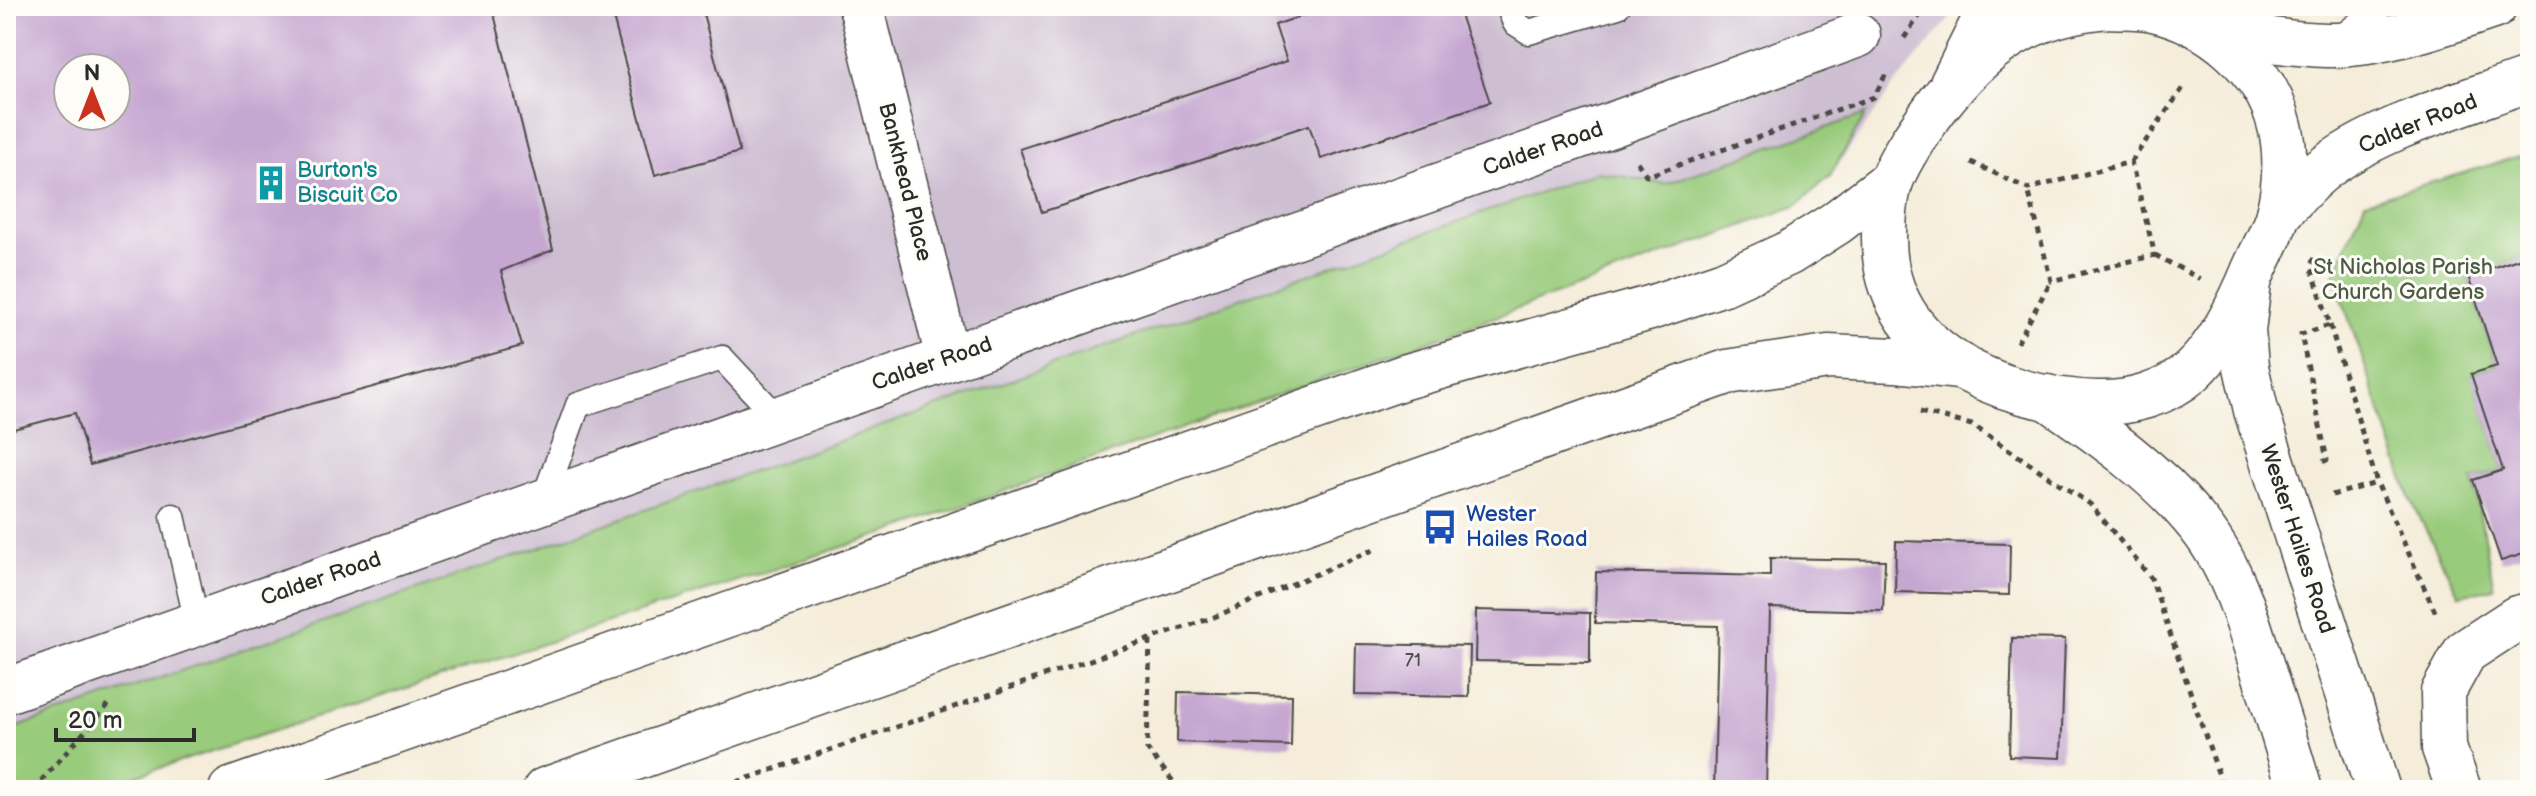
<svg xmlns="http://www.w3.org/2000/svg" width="2536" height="796" font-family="'Balsamiq Sans',sans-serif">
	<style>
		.industrial { fill: #cdbed2; fill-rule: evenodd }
		.green { fill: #99cb7b; stroke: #627b53; stroke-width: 2 }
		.building { fill: #c6a7d1; fill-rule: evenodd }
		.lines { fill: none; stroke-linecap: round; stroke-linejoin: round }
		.service-casing { stroke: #494845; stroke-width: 27 }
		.minor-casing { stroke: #494845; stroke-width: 47 }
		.tertiary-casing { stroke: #494845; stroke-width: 47 }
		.secondary-casing { stroke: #494845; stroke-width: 47 }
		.primary-casing { stroke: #494845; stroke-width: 47 }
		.path { stroke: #494845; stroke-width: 5; stroke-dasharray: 6 6; stroke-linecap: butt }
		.service { stroke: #fff; stroke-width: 24 }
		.minor { stroke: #fff; stroke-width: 44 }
		.tertiary { stroke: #fff; stroke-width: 44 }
		.secondary { stroke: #fff; stroke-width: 44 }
		.primary { stroke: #fff; stroke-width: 44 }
		.labels { text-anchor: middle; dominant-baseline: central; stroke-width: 6; stroke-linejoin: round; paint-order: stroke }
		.number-label { font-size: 18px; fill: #524a54 }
		.street-label { font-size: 22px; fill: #2b2b2b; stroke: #fdfcf7 }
		.culture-label { font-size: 22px; fill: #0d838f; stroke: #fdfcf7; text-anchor: start }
		.park-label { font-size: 22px; fill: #4c5b43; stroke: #fdfcf7 }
		.transit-label { font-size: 22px; fill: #164399; stroke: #fdfcf7; text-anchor: start }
	</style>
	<rect width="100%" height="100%" fill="#fdfcf7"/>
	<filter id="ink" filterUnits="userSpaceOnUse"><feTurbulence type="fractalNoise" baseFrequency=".0125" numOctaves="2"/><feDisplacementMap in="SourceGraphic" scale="16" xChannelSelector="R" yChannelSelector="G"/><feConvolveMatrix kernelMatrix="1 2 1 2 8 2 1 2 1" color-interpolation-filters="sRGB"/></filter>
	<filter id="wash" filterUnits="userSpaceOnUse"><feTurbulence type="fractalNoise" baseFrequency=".006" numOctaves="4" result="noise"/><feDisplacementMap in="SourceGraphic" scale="32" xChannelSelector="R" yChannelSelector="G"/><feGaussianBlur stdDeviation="1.8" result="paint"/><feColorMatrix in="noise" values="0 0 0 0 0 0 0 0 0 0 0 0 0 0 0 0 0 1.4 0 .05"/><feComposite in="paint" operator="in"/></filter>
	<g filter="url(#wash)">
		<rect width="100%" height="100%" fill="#f5edda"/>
		<path class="industrial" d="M 6,6 L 1960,6 L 1894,85 L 1830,176 L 1796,206 L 1452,333 L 895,530 L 92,790 L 6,790 ZM 68,68 L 116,68 L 116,116 L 68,116 Z"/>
		<g class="green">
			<polygon points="1866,114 1830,176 1796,206 1452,333 895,530 92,790 6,790 6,731 538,548 1598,172 1665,184"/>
			<polygon points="2530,153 2530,255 2468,277 2497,366 2472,374 2503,470 2473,480 2494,588 2459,595 2410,498 2334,275 2365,202"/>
		</g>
		<g id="blocks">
			<g class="building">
				<path d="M 6,6 L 492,6 L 553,250 L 501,271 L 522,346 L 90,465 L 75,413 L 6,431 ZM 68,68 L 116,68 L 116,116 L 68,116 Z"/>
				<polygon points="610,6 701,6 740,152 655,175"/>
				<polygon points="1331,6 1457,6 1490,102 1321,159 1309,125 1042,212 1020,149 1287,61 1275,25"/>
				<polygon points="2530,255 2530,552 2501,561 2473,480 2503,470 2471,374 2497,366 2468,276"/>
				<polygon points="1896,541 2010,544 2009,595 1895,592"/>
				<polygon points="1770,558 1885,560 1883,611 1770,608 1766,790 1714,790 1718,626 1595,623 1596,572 1770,576"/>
				<polygon points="1476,610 1590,613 1590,663 1475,661"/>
				<polygon points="2012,638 2065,639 2061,758 2009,756"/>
				<polygon points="1356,644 1470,646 1469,697 1355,695"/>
				<polygon points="1178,692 1292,695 1291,746 1177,742"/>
			</g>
		</g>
	</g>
	<g filter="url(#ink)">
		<use href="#blocks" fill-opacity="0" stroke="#494845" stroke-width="2"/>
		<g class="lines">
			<g class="service-casing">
				<g id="service">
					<polyline points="1508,6 1515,23 1529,32 1618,6"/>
					<polyline points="2339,39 2381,6"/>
					<polyline points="543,501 578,405 722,358 778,418"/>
					<polyline points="173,516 197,623"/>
				</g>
			</g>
			<g class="minor-casing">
				<g id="minor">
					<polyline points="861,6 948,358"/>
					<polyline points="6,691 1611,125 1858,35"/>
					<polyline points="2459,790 2444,748 2443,692 2465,652 2517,618 2530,615"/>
				</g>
			</g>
			<g class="tertiary-casing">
				<polyline id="tertiary" points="1952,84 1991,6"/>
			</g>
			<g class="secondary-casing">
				<g id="secondary">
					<polyline points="2249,283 2243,330 2246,367 2256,410 2378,790"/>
					<path d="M 2047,397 C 2099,433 2152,469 2193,518 C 2230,560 2246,614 2262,667 C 2275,708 2288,749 2300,790"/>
				</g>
			</g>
			<g class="primary-casing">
				<g id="primary">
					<path d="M 2109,6 C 2123,7 2139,6 2153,9 C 2210,21 2266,68 2280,126 C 2287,153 2285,187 2278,214 C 2273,233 2261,253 2253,272 C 2240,304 2217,349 2191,372 C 2166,394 2129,404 2097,403 C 1998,400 1883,351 1884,237 C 1884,219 1885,199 1891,181 C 1901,155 1920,129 1937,106 C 1984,45 2030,12 2109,6 Z"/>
					<path d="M 2206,27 C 2246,36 2286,44 2327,45 C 2380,46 2445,23 2495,6"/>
					<path d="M 2278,214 C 2292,200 2306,183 2321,171 C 2375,128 2465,103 2530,79"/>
					<polyline points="231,790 1404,377 1650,308 1724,283 1789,253 1836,223 1891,181"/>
					<polyline points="545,790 1727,372 1828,357 1895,360 1957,367"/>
				</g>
			</g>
			<g class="path">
				<polyline points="1904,38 1926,6"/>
				<polyline points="1637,162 1647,176 1874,97 1887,72"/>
				<polyline points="1971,162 2028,189 2131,162 2155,255 2051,281 2028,189"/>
				<polyline points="2131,162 2185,85"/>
				<polyline points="2155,255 2200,279"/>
				<polyline points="2314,258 2311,266 2330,325 2301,334 2327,460 2319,463"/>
				<polyline points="2330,325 2377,483 2437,616"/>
				<polyline points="2017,343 2051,281"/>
				<polyline points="1920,412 1972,425 2090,504 2151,578 2224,790"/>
				<polyline points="2332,495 2377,483"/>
				<polyline points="1150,640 1147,749 1180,790"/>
				<polyline points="33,790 109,704"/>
				<polyline points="714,790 1214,617 1378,548"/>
			</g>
			<use href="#service" class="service"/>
			<use href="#minor" class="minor"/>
			<use href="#tertiary" class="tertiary"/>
			<use href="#secondary" class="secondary"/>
			<use href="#primary" class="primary"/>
		</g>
	</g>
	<defs>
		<g id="building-bare" transform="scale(2.76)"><path d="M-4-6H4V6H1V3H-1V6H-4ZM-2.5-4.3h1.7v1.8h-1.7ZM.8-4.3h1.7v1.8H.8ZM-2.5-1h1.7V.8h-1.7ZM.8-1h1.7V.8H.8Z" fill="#0f9aa8" stroke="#fdfcf7" stroke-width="2.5" paint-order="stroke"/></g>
		<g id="bus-bare" transform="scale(2.76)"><path d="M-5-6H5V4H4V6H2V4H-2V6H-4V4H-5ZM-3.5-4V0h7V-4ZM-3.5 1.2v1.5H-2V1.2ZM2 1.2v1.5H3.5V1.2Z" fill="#1a4fb4" stroke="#fdfcf7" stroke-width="2.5" paint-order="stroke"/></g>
	</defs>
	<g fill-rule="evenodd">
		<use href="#building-bare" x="271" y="183"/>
		<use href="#bus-bare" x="1440" y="527"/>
	</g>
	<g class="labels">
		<g class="number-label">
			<text x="1413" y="660">71</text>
		</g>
		<g class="street-label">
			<text transform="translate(2418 124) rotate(-22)">Calder Road</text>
			<text transform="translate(1543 149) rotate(-19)">Calder Road</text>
			<text transform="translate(905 182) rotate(76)">Bankhead Place</text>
			<text transform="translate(932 364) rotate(-19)">Calder Road</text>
			<text transform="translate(2297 539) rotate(72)">Wester Hailes Road</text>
			<text transform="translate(321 579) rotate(-19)">Calder Road</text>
		</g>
		<g class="culture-label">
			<text x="297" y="170">Burton's<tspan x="297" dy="25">Biscuit Co</tspan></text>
		</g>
		<g class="park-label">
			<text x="2403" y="267">St Nicholas Parish<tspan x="2403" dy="25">Church Gardens</tspan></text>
		</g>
		<g class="transit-label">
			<text x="1466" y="514">Wester<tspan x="1466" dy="25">Hailes Road</tspan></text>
		</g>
	</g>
	<rect width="2536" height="796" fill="none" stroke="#fdfcf7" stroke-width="32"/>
	<g transform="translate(92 92)"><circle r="38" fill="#fdfcf7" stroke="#a9a8a5" stroke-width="2"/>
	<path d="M0-6L14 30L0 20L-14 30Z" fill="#c8321e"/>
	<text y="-12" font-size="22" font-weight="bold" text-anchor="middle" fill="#2b2b2b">N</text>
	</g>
	<path d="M56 728v12h138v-12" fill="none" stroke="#2b2b2b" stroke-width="4"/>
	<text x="68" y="728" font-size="24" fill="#2b2b2b" stroke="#fdfcf7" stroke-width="6" paint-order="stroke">20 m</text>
</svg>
